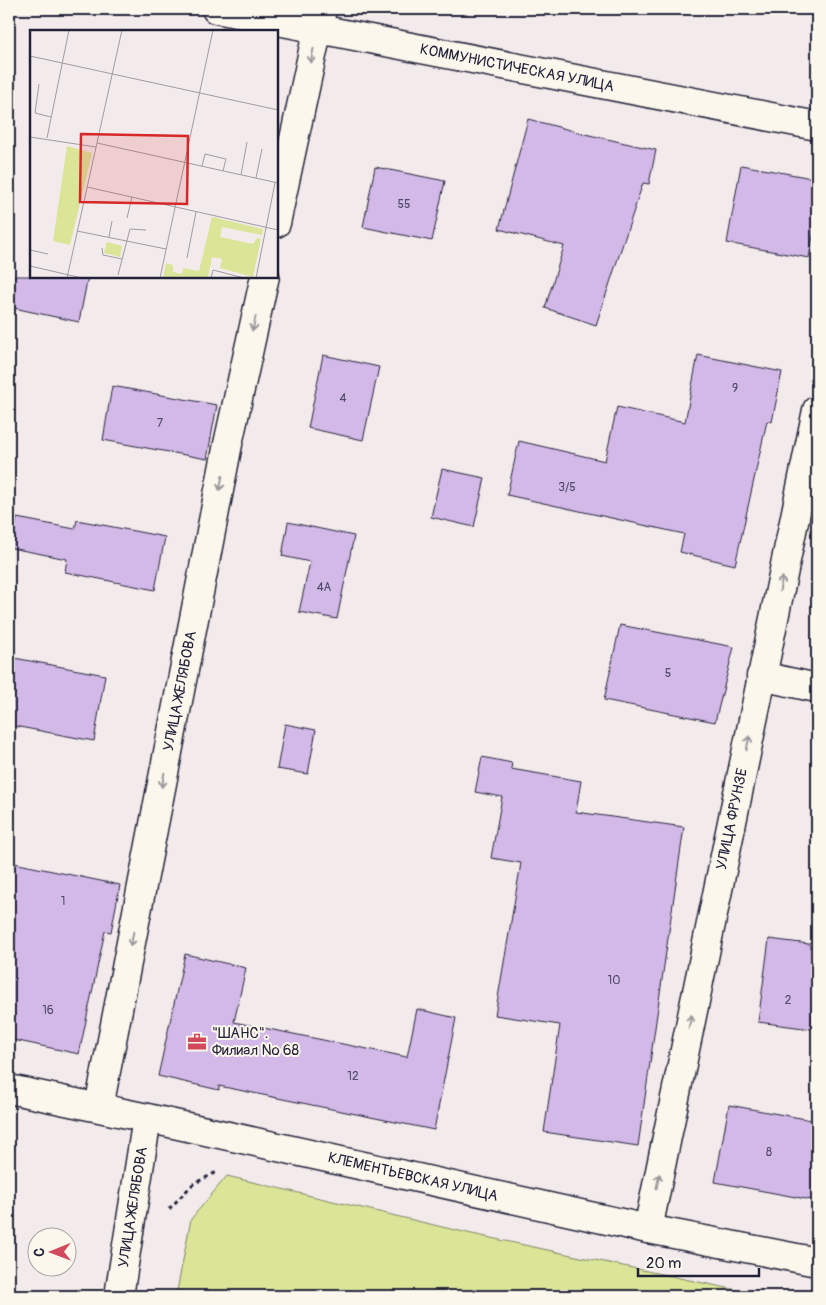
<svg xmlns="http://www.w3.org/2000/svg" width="826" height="1305" font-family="Pangolin,sans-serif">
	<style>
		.green { fill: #dae597; stroke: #7e8469 }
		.building { fill: #d3b9e8; stroke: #22223b }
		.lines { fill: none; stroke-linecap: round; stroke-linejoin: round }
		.minor-casing { stroke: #22223b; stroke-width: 31 }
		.tertiary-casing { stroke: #22223b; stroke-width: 31 }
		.secondary-casing { stroke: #22223b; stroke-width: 31 }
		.primary-casing { stroke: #22223b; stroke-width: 31 }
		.path { stroke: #22223b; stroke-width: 3; stroke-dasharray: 4 4; stroke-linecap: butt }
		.minor { stroke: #fbf7ec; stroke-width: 28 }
		.tertiary { stroke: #fbf7ec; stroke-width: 28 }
		.secondary { stroke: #fbf7ec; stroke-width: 28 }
		.primary { stroke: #fbf7ec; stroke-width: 28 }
		.oneway { stroke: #99979c }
		.labels { text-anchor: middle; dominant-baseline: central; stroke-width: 4; stroke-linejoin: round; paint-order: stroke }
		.number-label { font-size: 12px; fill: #4e4866 }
		.street-label { font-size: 15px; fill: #22223b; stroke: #fbf7ec }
		.poi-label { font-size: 15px; fill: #22223b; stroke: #fbf7ec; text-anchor: start }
		.inset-road { fill: none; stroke: #9f9ba5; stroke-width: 1 }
		.view { fill: #d62828; fill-opacity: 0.15; stroke: #d62828; stroke-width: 2.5 }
		.inset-edge { fill: none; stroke: #22223b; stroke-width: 2.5 }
	</style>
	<rect width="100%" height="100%" fill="#f3ebeb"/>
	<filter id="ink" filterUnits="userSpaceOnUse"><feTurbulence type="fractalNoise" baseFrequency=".02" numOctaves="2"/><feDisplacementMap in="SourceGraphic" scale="10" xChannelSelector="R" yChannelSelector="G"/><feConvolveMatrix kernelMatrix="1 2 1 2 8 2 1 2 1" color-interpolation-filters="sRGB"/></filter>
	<g filter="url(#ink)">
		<polygon class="green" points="227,1176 472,1234 765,1296 176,1296 191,1219"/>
		<g class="building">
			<polygon points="528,119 585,134 656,150 649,184 643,183 596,325 545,308 564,246 499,229"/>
			<polygon points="741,165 817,179 817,214 809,258 727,243"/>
			<polygon points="375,167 445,181 432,241 363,227"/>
			<polygon points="9,276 88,276 79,322 9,307"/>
			<polygon points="323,355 379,367 363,440 308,428"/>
			<polygon points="698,355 782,372 772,422 767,421 735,565 680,552 684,534 507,495 519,441 605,461 617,407 685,422"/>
			<polygon points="112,386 217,405 207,459 103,440"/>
			<polygon points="442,469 485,478 474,527 431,517"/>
			<polygon points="17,518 75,529 77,520 165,537 155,590 65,572 67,559 11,548"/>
			<polygon points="288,522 354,536 337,619 299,612 310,562 282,556"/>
			<polygon points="620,625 734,647 715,722 604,700"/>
			<polygon points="9,657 105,675 94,741 9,725"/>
			<polygon points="285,724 316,730 308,774 277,769"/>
			<polygon points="482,757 512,763 511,769 581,781 576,812 684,827 638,1146 544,1132 560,1025 495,1015 521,863 491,858 502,797 475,792"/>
			<polygon points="9,862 120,885 111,932 105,931 79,1054 9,1039"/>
			<polygon points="769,939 817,945 817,977 811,1029 758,1022"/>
			<polygon points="185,954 246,968 234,1022 407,1057 417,1009 456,1018 434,1130 219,1086 219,1090 158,1076"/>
			<polygon points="729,1105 817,1121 817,1201 715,1182"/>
		</g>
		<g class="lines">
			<g class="minor-casing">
				<g id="minor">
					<polyline points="216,9 817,126"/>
					<polyline points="761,676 817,688"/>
				</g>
			</g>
			<g class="tertiary-casing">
				<g id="tertiary">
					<polyline points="276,223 322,9"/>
					<polyline points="99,1107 228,444 265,276"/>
					<polyline points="648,1229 817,410"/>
				</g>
			</g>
			<g class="secondary-casing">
				<polyline id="secondary" points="119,1296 147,1118"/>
			</g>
			<g class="primary-casing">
				<polyline id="primary" points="9,1089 147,1118 648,1229 817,1262"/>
			</g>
			<polyline class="path" points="169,1209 193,1184 219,1171"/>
			<use href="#minor" class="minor"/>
			<use href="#tertiary" class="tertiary"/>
			<use href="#secondary" class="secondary"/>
			<use href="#primary" class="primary"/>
		</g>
		<defs><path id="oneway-shaft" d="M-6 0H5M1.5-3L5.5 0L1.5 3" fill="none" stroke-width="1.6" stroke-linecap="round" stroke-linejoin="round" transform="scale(1.25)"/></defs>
		<g class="oneway">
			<use href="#oneway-shaft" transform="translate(312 56) rotate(102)"/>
			<use href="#oneway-shaft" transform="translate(254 324) rotate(102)"/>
			<use href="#oneway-shaft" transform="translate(221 483) rotate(101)"/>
			<use href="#oneway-shaft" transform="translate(781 584) rotate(-78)"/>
			<use href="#oneway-shaft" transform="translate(748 743) rotate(-78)"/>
			<use href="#oneway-shaft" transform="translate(163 780) rotate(101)"/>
			<use href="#oneway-shaft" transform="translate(132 939) rotate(101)"/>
			<use href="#oneway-shaft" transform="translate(690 1022) rotate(-78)"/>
			<use href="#oneway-shaft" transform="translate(658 1181) rotate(-78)"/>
		</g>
	</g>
	<defs>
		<g id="office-bare" transform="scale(1.5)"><path d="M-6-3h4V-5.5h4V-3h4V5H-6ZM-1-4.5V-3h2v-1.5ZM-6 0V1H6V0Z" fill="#d1495b" stroke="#fbf7ec" stroke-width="2.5" paint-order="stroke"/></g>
	</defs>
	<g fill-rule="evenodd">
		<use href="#office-bare" x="197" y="1042"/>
	</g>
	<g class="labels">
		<g class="number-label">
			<text x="404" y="204">55</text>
			<text x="735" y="388">9</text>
			<text x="343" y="398">4</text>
			<text x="160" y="423">7</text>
			<text x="567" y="487">3/5</text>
			<text x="324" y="587">4А</text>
			<text x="668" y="673">5</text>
			<text x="63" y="901">1</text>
			<text x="614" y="980">10</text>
			<text x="788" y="1000">2</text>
			<text x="48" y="1010">16</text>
			<text x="353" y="1076">12</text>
			<text x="769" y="1152">8</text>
		</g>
		<g class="street-label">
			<text transform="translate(517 68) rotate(11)">КОММУНИСТИЧЕСКАЯ УЛИЦА</text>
			<text transform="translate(180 691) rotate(-79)">УЛИЦА ЖЕЛЯБОВА</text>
			<text transform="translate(732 819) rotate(-78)">УЛИЦА ФРУНЗЕ</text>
			<text transform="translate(413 1177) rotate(13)">КЛЕМЕНТЬЕВСКАЯ УЛИЦА</text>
			<text transform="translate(133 1207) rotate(-81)">УЛИЦА ЖЕЛЯБОВА</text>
		</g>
		<g class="poi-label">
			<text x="212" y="1033">"ШАНС".<tspan x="212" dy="17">Филиал № 68</tspan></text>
		</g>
	</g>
	<g transform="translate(30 30)">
		<rect width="248" height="248" fill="#f3ebeb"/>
		<path d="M 37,116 L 62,123 L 40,215 L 23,211 ZM 182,187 L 233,199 L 232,205 L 192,197 L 190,207 L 223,214 L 227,208 L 231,209 L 223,247 L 190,238 L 192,229 L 182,227 L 178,247 L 133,248 L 136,233 L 143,235 L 143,242 L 152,244 L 153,238 L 169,241 ZM 77,212 L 92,216 L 90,227 L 74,223 Z" fill="#dae597"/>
		<path class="inset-road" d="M 0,26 L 248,80M 9,54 L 5,83 L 21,87M 0,107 L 66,117M 17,108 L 39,0M 67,113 L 248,153M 172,136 L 175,124 L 196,129 L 193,141M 211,145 L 217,112M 226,148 L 232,119M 57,157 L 248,200M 97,188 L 102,167M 47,201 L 136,219M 79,207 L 82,191M 72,218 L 73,225 L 92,229M 0,220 L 18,224M 157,228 L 166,182M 0,236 L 52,248M 88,245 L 100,199 L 116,200M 37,248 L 92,0M 130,248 L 183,0M 181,248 L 183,240 L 214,248M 226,248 L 245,153"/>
		<path class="view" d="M 51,104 L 158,106 L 157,174 L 50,172 Z"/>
		<rect width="248" height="248" class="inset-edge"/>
	</g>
	<rect width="826" height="1305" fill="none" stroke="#fbf7ec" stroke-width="30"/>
	<rect x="15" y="15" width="796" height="1275" fill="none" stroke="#22223b" stroke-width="2" filter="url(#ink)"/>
	<g transform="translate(52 1252) rotate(269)"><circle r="24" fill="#fbf7ec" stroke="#a4a2a5"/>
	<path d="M0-4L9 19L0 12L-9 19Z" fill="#d1495b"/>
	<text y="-8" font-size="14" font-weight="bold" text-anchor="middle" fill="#22223b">С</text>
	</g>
	<path d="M638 1268v8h121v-8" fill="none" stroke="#22223b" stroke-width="2.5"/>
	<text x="646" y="1268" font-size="15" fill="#22223b" stroke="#fbf7ec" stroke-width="4" paint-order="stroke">20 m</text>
</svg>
